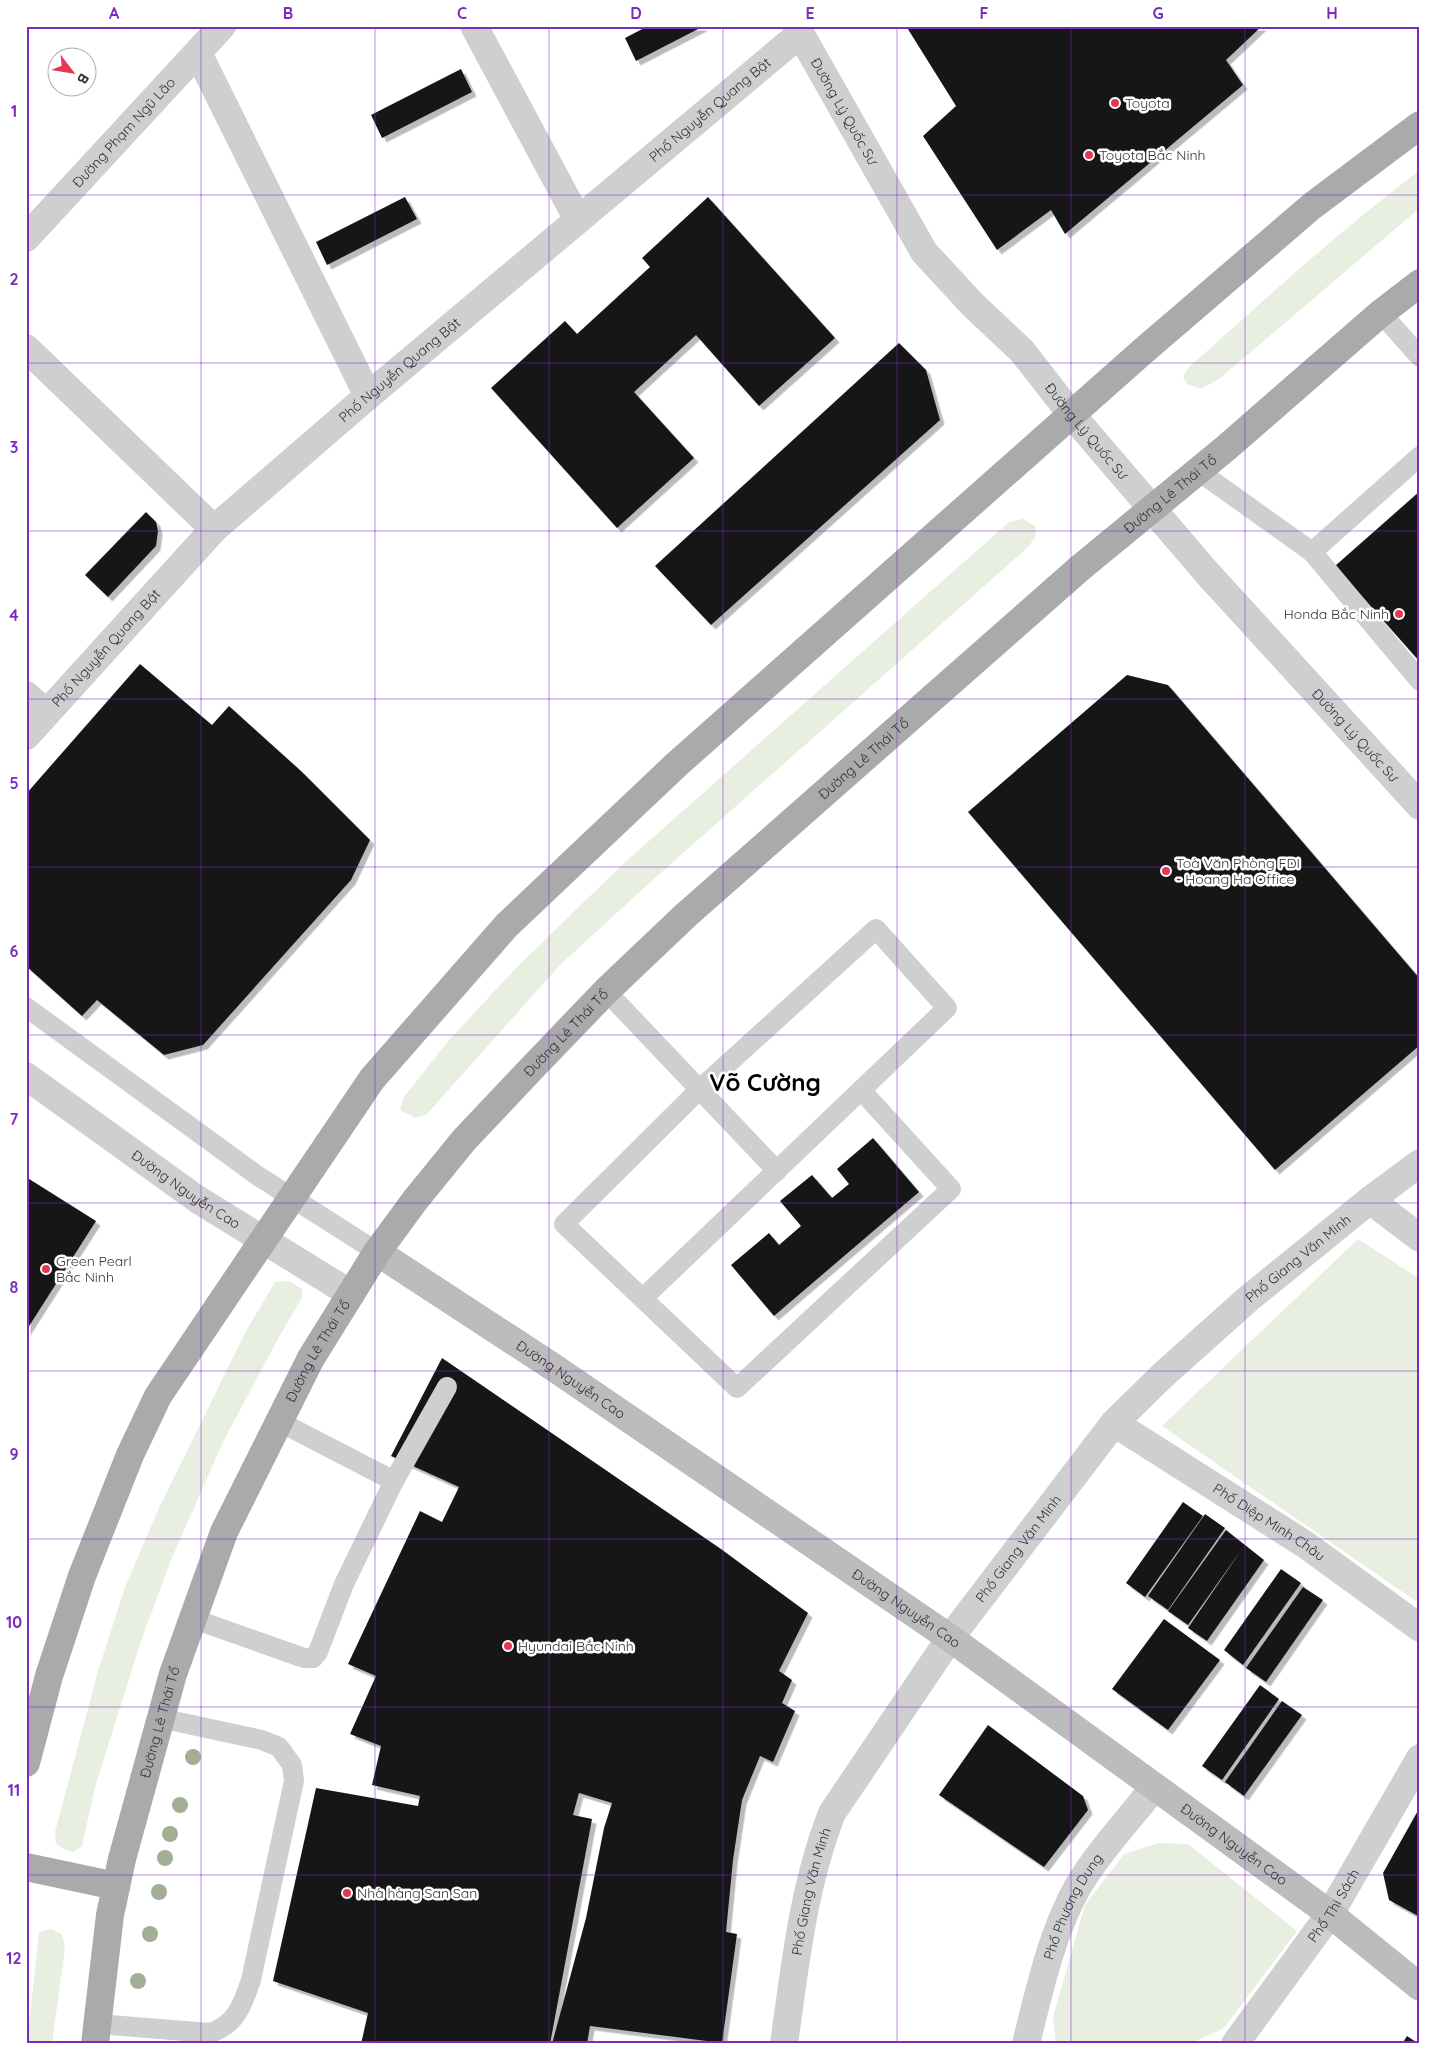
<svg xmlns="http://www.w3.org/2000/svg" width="1446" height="2070" font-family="Quicksand,sans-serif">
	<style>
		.green { fill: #e8eee0 }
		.building { fill: #191919; filter: url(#shadow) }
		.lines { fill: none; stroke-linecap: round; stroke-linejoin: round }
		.service { stroke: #cfcfcf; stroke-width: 20 }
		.minor { stroke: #cfcfcf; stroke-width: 28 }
		.tertiary { stroke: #cfcfcf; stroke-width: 28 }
		.secondary { stroke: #bcbcbc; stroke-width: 28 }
		.primary { stroke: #aaa; stroke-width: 28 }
		.tree { fill: #a3af95 }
		.grid { fill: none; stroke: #7b2cbf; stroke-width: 1; stroke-opacity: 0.55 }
		.poi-dot { fill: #e33950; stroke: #fff; stroke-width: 2 }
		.labels { text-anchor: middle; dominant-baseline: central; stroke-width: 5; stroke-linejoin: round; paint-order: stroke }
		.poi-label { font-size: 14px; fill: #323232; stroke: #fff; text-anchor: start }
		.street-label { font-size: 14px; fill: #323232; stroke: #fff }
		.town-label { font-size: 24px; font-weight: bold; fill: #000; stroke: #fff }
		.neatline { fill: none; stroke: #7b2cbf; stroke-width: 2 }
		.grid-label { font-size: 16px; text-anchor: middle; font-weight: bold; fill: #7b2cbf }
	</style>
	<defs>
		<filter id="shadow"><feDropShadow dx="4.5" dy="4.5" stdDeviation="0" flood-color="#0004"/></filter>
	</defs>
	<rect width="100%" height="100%" fill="#fff"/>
	<g class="green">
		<path d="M 1420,170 L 1420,208 L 1219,379 L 1201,389 L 1187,384 L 1183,377 L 1187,369 C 1263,301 1338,232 1420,170 Z"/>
		<polygon points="1023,519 1035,526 1036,536 1028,547 645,887 560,965 426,1115 415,1118 400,1110 404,1097 449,1040 518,966 623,864 1009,522"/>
		<polygon points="1358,1239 1420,1279 1420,1604 1162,1426"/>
		<polygon points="289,1281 302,1289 302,1298 279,1337 224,1440 171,1560 141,1641 95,1787 82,1846 73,1852 64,1849 56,1844 55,1832 98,1671 125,1587 159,1508 246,1331 275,1282"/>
		<polygon points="1159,1843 1188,1844 1297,1931 1223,2029 1189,2044 1056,2044 1053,2017 1085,1905 1124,1854"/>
		<polygon points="51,1929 62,1934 65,1948 52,2044 27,2044 39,1932"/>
	</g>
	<g class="building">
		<polygon points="648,26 704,26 636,61 625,38"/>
		<polygon points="906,26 1262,26 1226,60 1243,85 1065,234 1051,210 997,250 923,136 956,106"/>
		<polygon points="461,69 472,92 382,138 371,115"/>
		<polygon points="405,197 417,219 327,265 316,242"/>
		<polygon points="708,197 835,338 759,406 696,335 634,392 694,458 617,528 491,388 565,321 577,334 650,267 642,258"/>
		<polygon points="899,343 926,370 940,420 711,625 655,566"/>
		<polygon points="1420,491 1420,662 1335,566"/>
		<polygon points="146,512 156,522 158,531 156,546 108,597 85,575"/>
		<polygon points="140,664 212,725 229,706 301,771 370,840 351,880 203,1045 164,1055 97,1000 82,1016 26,966 26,794"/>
		<polygon points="1127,675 1168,685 1420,979 1420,1045 1275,1170 968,812"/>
		<polygon points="873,1138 919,1192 774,1316 731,1265 769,1233 779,1245 801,1226 780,1201 812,1175 832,1198 849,1184 837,1169"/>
		<polygon points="26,1177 96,1221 26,1331"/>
		<polygon points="442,1358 721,1549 808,1613 779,1671 792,1680 782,1703 795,1711 773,1762 760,1756 742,1800 733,1860 726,1932 737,1934 722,2043 590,2026 587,2044 552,2044 586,1918 604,1828 612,1803 579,1793 573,1815 592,1819 550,2044 361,2044 368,2013 273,1981 316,1788 418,1806 420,1796 372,1785 381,1746 350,1734 376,1676 348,1664 420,1511 442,1522 459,1487 391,1456"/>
		<polygon points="1183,1502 1203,1516 1145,1597 1126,1583"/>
		<polygon points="1205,1514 1225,1528 1168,1610 1148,1596"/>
		<polygon points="1226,1530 1264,1560 1207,1641 1188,1628 1242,1549 1188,1625 1168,1611"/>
		<polygon points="1281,1569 1301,1583 1243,1665 1224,1650"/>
		<polygon points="1303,1587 1323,1600 1266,1682 1246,1668"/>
		<polygon points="1164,1619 1220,1660 1168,1730 1112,1689"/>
		<polygon points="1260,1685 1279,1699 1222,1780 1202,1766"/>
		<polygon points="1282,1701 1302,1715 1244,1796 1225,1782"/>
		<polygon points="988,1725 1083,1796 1088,1810 1044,1867 939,1795"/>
		<polygon points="1420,1807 1420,1917 1389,1900 1383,1873"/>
		<polygon points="1407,2036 1419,2044 1402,2044"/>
	</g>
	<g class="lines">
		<g class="service">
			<polyline points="1381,313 1420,357"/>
			<polyline points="1420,456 1312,552 1420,681"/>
			<polyline points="1197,470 1312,552"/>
			<polyline points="606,991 777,1171"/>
			<polyline points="26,1007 258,1176 377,1252"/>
			<polyline points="643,1298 947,1008 876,929 700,1089 564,1224 737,1388 951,1189 861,1090"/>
			<polyline points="394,1481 447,1387"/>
			<polyline points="191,1618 304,1658 313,1658 318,1652 344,1584 394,1481 280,1422"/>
			<path d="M 97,2024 L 210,2033 C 236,2025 243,2004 251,1980 L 294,1781 L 292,1765 L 279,1747 L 262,1740 L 160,1718"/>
		</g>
		<g class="minor">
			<polyline points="474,26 578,220"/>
			<polyline points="198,53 368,396"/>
			<polyline points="26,348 214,529"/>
			<polyline points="26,695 46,713"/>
			<path id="s1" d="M 26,736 L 214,529 L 368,396 L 800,34"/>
			<polyline points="1370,1200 1420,1238"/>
			<path id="s2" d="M 1114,1423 L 1306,1545 L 1420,1628"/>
			<path id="s3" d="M 784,2044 C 795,1966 803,1887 832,1813 L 950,1638 L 1114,1423 L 1163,1375 L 1248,1299 L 1370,1200 L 1420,1163"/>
			<path id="s4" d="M 1026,2044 C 1039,1992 1051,1935 1077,1888 C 1098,1852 1129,1820 1154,1787"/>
			<path id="s5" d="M 1235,2044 L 1330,1914 L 1420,1758"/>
		</g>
		<g class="tertiary">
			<path id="s6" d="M 796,26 L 924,252 L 973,305 L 1022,351 L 1071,414 L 1208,574 L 1420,806"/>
			<path id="s7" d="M 26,238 L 222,26"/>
			<path id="s8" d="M 26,1076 L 197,1199 L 351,1294"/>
		</g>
		<path class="secondary" id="s9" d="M 377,1252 L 553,1367 L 950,1638 L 1330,1914 L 1420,1987"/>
		<g class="primary">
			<polyline points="26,1763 49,1676 82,1576 130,1455 158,1396 372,1079 507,925 676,765 1142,352 1312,206 1420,125"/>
			<polyline points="26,1867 116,1886"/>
			<path id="s10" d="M 95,2044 L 110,1915 L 122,1859 L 173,1674 L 224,1532 L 311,1358 L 377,1252 L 416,1199 L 464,1140 L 534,1066 L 606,991 L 686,915 L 1080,568 L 1226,448 L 1381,313 L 1420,283"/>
		</g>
	</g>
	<g class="tree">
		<circle cx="193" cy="1757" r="8"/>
		<circle cx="180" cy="1805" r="8"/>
		<circle cx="170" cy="1834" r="8"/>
		<circle cx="165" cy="1858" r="8"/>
		<circle cx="159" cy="1892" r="8"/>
		<circle cx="150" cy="1934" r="8"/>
		<circle cx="138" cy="1981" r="8"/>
	</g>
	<path class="grid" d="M 201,26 L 201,2044M 375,26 L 375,2044M 549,26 L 549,2044M 723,26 L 723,2044M 897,26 L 897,2044M 1071,26 L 1071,2044M 1245,26 L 1245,2044M 26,195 L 1420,195M 26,363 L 1420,363M 26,531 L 1420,531M 26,699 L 1420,699M 26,867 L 1420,867M 26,1035 L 1420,1035M 26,1203 L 1420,1203M 26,1371 L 1420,1371M 26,1539 L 1420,1539M 26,1707 L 1420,1707M 26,1875 L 1420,1875"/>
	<g class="poi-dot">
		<circle cx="1115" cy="103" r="5"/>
		<circle cx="1089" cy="155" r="5"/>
		<circle cx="1399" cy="614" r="5"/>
		<circle cx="1166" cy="871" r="5"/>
		<circle cx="46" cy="1269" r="5"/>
		<circle cx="508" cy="1646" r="5"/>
		<circle cx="347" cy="1893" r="5"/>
	</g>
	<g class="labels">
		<g class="poi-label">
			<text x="1125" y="103">Toyota</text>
			<text x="1099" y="155">Toyota Bắc Ninh</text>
			<text x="1389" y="614" text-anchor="end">Honda Bắc Ninh</text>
			<text x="1176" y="863">Toà Văn Phòng FDI<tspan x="1176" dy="16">- Hoang Ha Office</tspan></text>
			<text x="56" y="1261">Green Pearl<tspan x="56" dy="16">Bắc Ninh</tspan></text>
			<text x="518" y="1646">Hyundai Bắc Ninh</text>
			<text x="357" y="1893">Nhà hàng San San</text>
		</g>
		<g class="street-label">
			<text stroke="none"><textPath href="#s1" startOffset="929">Phố Nguyễn Quang Bật</textPath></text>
			<text stroke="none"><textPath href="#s6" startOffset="98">Đường Lý Quốc Sư</textPath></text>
			<text stroke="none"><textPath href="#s7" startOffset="144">Đường Phạm Ngũ Lão</textPath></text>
			<text stroke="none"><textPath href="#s1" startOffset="524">Phố Nguyễn Quang Bật</textPath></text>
			<text stroke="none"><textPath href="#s6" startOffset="502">Đường Lý Quốc Sư</textPath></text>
			<text stroke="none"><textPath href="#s10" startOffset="1949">Đường Lê Thái Tổ</textPath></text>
			<text stroke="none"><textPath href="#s1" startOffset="119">Phố Nguyễn Quang Bật</textPath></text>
			<text stroke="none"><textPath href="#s6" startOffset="908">Đường Lý Quốc Sư</textPath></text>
			<text stroke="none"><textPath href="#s10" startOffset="1544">Đường Lê Thái Tổ</textPath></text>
			<text stroke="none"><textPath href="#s10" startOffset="1139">Đường Lê Thái Tổ</textPath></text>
			<text stroke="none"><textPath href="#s8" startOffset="196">Đường Nguyễn Cao</textPath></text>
			<text stroke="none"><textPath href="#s3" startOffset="965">Phố Giang Văn Minh</textPath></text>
			<text stroke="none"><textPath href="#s10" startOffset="734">Đường Lê Thái Tổ</textPath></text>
			<text stroke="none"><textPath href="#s9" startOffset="232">Đường Nguyễn Cao</textPath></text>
			<text stroke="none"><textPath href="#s2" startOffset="184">Phố Diệp Minh Châu</textPath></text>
			<text stroke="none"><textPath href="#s3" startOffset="560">Phố Giang Văn Minh</textPath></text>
			<text stroke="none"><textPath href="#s9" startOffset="638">Đường Nguyễn Cao</textPath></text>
			<text stroke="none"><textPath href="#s10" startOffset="329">Đường Lê Thái Tổ</textPath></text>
			<text stroke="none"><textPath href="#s9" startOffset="1042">Đường Nguyễn Cao</textPath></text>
			<text stroke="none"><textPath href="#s3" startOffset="155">Phố Giang Văn Minh</textPath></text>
			<text stroke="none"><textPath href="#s5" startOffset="170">Phố Thi Sách</textPath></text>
			<text stroke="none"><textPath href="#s4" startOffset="146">Phố Phương Dung</textPath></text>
		</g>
		<g class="town-label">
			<text x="765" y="1082">Võ Cường</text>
		</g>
	</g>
	<rect width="1446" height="2070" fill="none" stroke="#ffffff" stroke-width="55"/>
	<g transform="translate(72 72) rotate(121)"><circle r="24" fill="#ffffff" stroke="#adadad"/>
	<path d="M0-4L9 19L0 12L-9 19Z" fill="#e33950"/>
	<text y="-8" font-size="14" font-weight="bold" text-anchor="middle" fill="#323232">B</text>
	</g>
	<rect x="28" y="28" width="1390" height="2014" class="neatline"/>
	<g class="grid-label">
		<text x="114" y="19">A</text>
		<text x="288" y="19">B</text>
		<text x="462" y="19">C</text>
		<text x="636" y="19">D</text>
		<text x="810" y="19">E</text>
		<text x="984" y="19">F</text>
		<text x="1158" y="19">G</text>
		<text x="1332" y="19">H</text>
		<text x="14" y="117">1</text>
		<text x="14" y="285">2</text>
		<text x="14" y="453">3</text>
		<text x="14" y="621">4</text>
		<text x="14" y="789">5</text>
		<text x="14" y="957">6</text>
		<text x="14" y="1125">7</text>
		<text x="14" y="1293">8</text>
		<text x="14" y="1460">9</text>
		<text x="14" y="1628">10</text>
		<text x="14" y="1796">11</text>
		<text x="14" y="1964">12</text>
	</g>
</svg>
